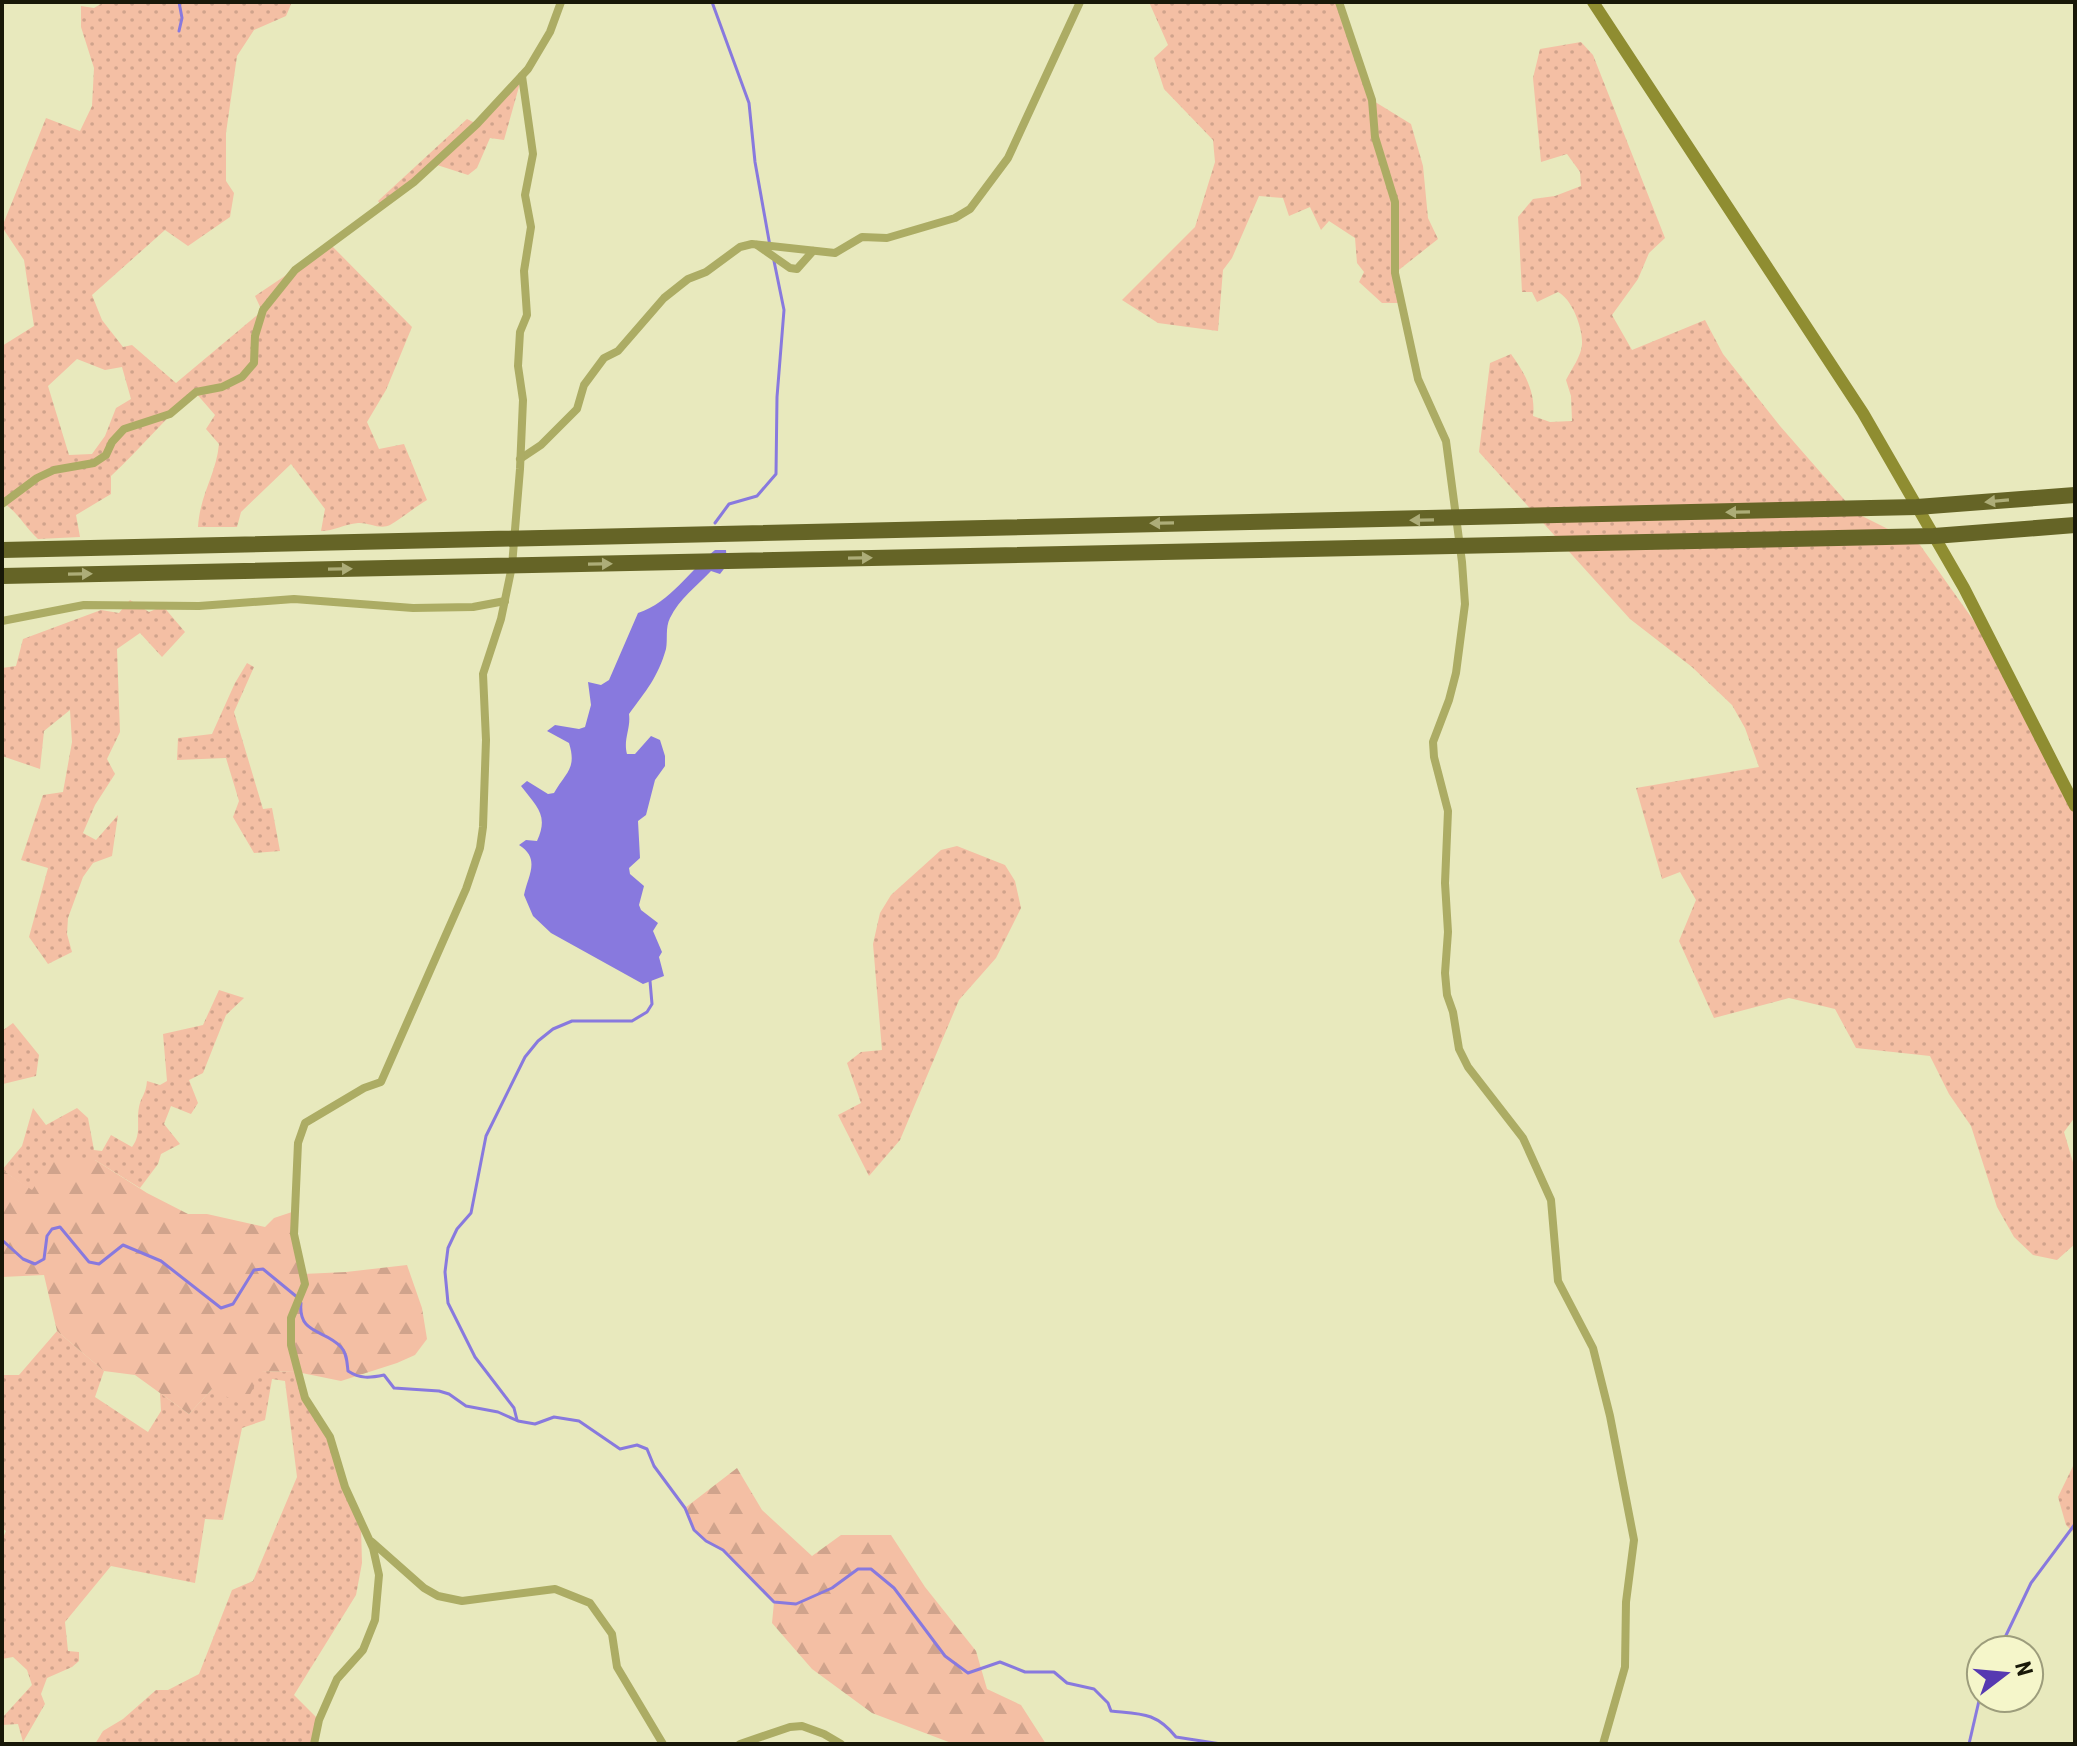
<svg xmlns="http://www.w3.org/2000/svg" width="2077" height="1746" font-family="'Roboto Condensed',sans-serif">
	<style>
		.grass { fill: url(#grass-dots); fill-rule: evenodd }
		.forest { fill: url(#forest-firs) }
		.water { fill: #8879de }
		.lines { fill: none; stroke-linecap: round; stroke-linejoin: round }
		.stream { stroke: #8879de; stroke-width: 3 }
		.street { stroke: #acac64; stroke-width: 8 }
		.secondary { stroke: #8f8d31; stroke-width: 12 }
		.highway { stroke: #656426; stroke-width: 16 }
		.oneway { fill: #adad78 }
	</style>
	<defs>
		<pattern id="grass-dots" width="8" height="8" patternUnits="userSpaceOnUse" patternTransform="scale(2)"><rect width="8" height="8" fill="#f4bfa4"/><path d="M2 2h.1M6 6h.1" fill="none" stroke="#d0a38c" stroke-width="1.8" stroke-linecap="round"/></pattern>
		<pattern id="forest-firs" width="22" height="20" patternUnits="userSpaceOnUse" patternTransform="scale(2)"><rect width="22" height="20" fill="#f4bfa4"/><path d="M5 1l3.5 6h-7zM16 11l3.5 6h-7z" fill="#d0a38c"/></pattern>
	</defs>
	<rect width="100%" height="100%" fill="#e8e9bd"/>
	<g class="grass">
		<path d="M 104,2 L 292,2 L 286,16 L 254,30 L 237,56 L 226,133 L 226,181 L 234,193 L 230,217 L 188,246 L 165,230 L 92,295 L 102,320 L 123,347 L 132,345 L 176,383 L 262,311 L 255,296 L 331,245 L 412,327 L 386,390 L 367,422 L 379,449 L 404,444 L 427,500 C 415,507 402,518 390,525 C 380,530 368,522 358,523 C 344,524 334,531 321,531 L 325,509 L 291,464 L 241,512 L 237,527 L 198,527 C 200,494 216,475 219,444 L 206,429 L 215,415 L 195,392 C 165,418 140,449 111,476 L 111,494 L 76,515 L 80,537 L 38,539 C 24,526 18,512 2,502 L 2,346 L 34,326 L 24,260 L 2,227 L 46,118 L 80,131 L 92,106 L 94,68 L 81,27 L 81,6 L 94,8 ZM 77,359 L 105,370 L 122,367 L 131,399 L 116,408 L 105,436 L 92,454 L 69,455 L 48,386 Z"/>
		<polygon points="1149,2 1339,2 1372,100 1411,124 1423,166 1428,218 1438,239 1395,273 1401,303 1382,303 1359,282 1364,272 1357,263 1355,238 1329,221 1321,230 1310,207 1289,216 1283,198 1259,196 1232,258 1223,270 1218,331 1158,323 1122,300 1195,227 1215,162 1213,140 1164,89 1154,58 1168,45"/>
		<path d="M 1581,42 L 1593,55 L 1665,238 L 1649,253 L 1638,279 L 1612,315 L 1632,350 L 1705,320 L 1723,354 L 1780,426 L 1856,513 L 1920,545 L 1996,652 L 2075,806 L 2075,1117 L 2064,1132 L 2075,1169 L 2075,1244 L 2057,1260 L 2033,1255 L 2014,1237 L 1997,1207 L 1971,1126 L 1949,1094 L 1930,1056 L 1856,1048 L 1835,1009 L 1789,998 L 1714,1018 L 1679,941 L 1696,900 L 1680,872 L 1662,879 L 1636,788 L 1759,767 L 1745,728 L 1732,705 L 1692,667 L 1630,619 L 1479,452 L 1490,363 L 1511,354 C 1525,373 1536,393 1533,416 L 1550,422 L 1572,421 L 1571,396 L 1566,380 C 1571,370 1582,355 1582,344 C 1583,328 1572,299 1558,292 L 1537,302 L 1532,292 L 1522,292 L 1518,217 L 1533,199 L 1555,196 L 1581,186 L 1580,172 L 1567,154 L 1541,162 L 1533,78 L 1540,49 Z"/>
		<polygon points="522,76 504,140 490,138 477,168 468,175 434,164 382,206 378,201 467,119 477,124"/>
		<polygon points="130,600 149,612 163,606 185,632 162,657 140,633 117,649 120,732 107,759 115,774 95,805 83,833 96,840 118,815 112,856 93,863 83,877 68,918 67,934 72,952 48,964 29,937 48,868 21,860 43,795 63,792 72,742 70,710 44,731 40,769 2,756 2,668 16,666 23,639 101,610 119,613"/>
		<polygon points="247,663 254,667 234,712 263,809 272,808 280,851 254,853 233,817 239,801 226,758 177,760 178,738 212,734 235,683"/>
		<polygon points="957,846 1005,865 1015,881 1021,908 996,958 959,1000 900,1140 869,1176 838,1115 861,1103 847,1063 861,1052 882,1050 873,944 880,913 891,895 941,850"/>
		<path d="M 219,990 L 244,998 L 226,1015 L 203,1073 L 189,1080 L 198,1103 L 191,1114 L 171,1106 L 164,1124 L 180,1144 L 161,1154 L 158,1164 L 140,1188 L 95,1160 L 32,1191 L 2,1170 L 22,1146 L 33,1108 L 46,1125 L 77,1108 L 88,1118 L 94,1150 L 102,1151 L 111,1135 L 132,1147 C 142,1134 136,1122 139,1107 C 141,1097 146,1094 147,1081 L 160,1085 L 167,1081 L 163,1034 L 203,1025 Z"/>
		<polygon points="13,1023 39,1055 36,1076 3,1084 2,1031"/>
		<polygon points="57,1331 104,1371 95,1397 148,1432 161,1411 160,1393 189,1414 212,1389 261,1371 297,1372 305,1398 330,1437 361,1527 362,1563 356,1595 294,1695 319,1720 314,1744 95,1744 103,1731 123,1719 156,1690 168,1690 199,1674 232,1590 253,1581 297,1477 285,1381 272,1379 265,1420 242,1428 223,1520 205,1519 195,1583 111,1566 65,1622 68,1651 79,1652 79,1661 72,1667 47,1678 41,1694 45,1704 23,1742 18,1724 2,1725 2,1718 32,1685 27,1670 13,1657 2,1659 2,1540 6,1531 2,1528 2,1375 19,1375"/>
		<polygon points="2075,1462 2075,1534 2066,1525 2058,1497"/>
	</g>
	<g class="forest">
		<polygon points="54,1159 95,1160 147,1193 188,1214 207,1214 265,1227 274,1218 295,1211 294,1234 303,1274 346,1272 407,1265 422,1308 427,1339 415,1355 397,1363 341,1381 297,1372 262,1371 244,1406 212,1389 189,1414 135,1375 104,1371 57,1331 44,1275 2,1277 2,1170 32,1190"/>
		<polygon points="737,1468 762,1510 812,1556 841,1535 891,1535 925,1587 976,1651 987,1689 1021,1705 1046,1744 954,1744 872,1713 812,1669 772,1623 774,1602 723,1550 706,1541 694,1530 685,1508"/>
	</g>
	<path class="water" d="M 715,550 L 726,550 L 727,565 L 720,574 L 711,571 C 697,586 679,599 670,618 C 665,628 668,639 666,649 C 658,677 646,691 629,714 C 631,729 623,739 627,754 L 635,754 L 651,736 L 660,740 L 665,756 L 665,766 L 655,780 L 646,815 L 638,821 L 640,858 L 629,868 L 630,874 L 644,886 L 639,905 L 641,910 L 658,923 L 653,931 L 662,952 L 659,957 L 664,976 L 643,984 L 551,933 L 533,916 L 524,895 C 528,875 541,859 519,845 L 526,840 L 537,841 C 549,815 537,807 521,786 L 527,781 L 548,794 L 554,793 C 566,772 577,769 569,743 L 547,731 L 555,725 L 579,729 L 585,727 L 591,705 L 588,682 L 601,685 L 609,680 L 638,613 C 671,602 689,571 715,550 Z"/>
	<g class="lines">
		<g class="stream">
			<polyline points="179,2 182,18 179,31"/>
			<polyline points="712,2 749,103 755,162 770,246"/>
			<polyline points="715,523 729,504 757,496 776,474 777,397 784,310 774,261"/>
			<polyline points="2,1240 23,1259 35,1264 44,1259 47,1236 52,1229 60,1227 89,1262 99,1264 123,1245 161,1261 221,1308 233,1304 254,1270 263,1269 297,1297"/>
			<path d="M 301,1303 C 298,1335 325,1329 341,1347 C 347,1353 347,1363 348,1371 C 360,1379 370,1378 384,1375 L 394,1388 L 439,1391 L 449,1394 L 466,1406 L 498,1412 L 518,1421 L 535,1424 L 554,1417 L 579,1421 L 620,1449 L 637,1445 L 647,1449 L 654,1466 L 685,1508 L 694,1530 L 706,1541 L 723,1550 L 774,1602 L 796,1604 L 832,1588 L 858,1569 L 871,1569 L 894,1588 L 945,1656 L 968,1673 L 1000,1662 L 1025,1672 L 1054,1672 L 1067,1683 L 1094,1689 L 1108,1703 L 1111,1711 C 1141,1714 1156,1712 1176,1737 L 1221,1744"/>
			<polyline points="517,1420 514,1408 475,1357 448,1303 445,1272 448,1248 457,1229 471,1213 486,1136 525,1057 538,1041 553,1029 572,1021 632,1021 647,1012 652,1004 650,981"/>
			<polyline points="1999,1650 2031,1583 2075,1524"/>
			<polyline points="1969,1744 1981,1692"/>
		</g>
		<g class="street">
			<polyline points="1339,2 1372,100 1375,137 1395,202 1395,273 1418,379 1446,441 1462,562 1465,604 1456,673 1449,700 1433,742 1434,757 1448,811 1445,883 1448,932 1445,973 1447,995 1453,1012 1459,1049 1468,1067 1523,1138 1551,1200 1558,1281 1593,1348 1610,1416 1634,1540 1626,1602 1625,1667 1603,1744"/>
			<polyline points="757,245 790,268 797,269 813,251"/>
			<polyline points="520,459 541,445 577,409 584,385 604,358 618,351 664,298 688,279 706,272 740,247 752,244 835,253 862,237 887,238 955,218 970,209 1008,158 1080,2"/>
			<polyline points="2,504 37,478 54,470 94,463 106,455 112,442 124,429 170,414 196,392 222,387 242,377 254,363 255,336 263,310 295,270 414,182 477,124 528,69 550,32 561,2"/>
			<polyline points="2,621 84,605 199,606 294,599 413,608 473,607 505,601"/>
			<polyline points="372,1542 424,1588 438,1596 462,1601 555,1589 590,1603 612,1634 617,1667 663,1744"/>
			<polyline points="314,1744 319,1720 337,1679 363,1650 375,1620 379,1575 373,1548 345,1487 330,1437 305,1398 291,1345 291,1318 305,1284 294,1234 298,1143 305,1123 364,1088 381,1082 466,889 480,848 483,827 486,740 483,674 501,619 512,566 520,469 523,400 518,366 520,332 527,315 524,271 531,227 525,195 533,154 522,76"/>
			<polyline points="740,1744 790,1727 802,1726 824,1734 841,1744"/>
		</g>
		<polyline class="secondary" points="1593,2 1863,413 1964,588 2075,806"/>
		<g class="highway">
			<polyline points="2,550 1917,507 2075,495"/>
			<polyline points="2,576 1934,536 2075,525"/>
		</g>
	</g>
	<defs><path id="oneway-solid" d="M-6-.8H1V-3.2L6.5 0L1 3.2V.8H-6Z" transform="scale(2)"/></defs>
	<g class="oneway">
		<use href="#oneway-solid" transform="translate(1997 501) rotate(175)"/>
		<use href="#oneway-solid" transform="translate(1738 512) rotate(179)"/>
		<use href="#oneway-solid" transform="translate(1422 520) rotate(179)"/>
		<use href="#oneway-solid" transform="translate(1162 523) rotate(179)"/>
		<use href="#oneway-solid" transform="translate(860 558) rotate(-1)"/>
		<use href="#oneway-solid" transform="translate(600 564) rotate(-1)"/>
		<use href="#oneway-solid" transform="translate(340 569) rotate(-1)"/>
		<use href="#oneway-solid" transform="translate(80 574) rotate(-1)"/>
	</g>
	<rect width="2077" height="1746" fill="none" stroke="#181808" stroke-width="8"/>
	<g transform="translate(2005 1674) rotate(74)"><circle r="38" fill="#f5f6ca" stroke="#9d9d7c" stroke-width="2"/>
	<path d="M0-6L14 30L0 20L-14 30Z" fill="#5639b1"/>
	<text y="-12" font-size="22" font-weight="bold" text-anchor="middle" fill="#181808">N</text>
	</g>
</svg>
